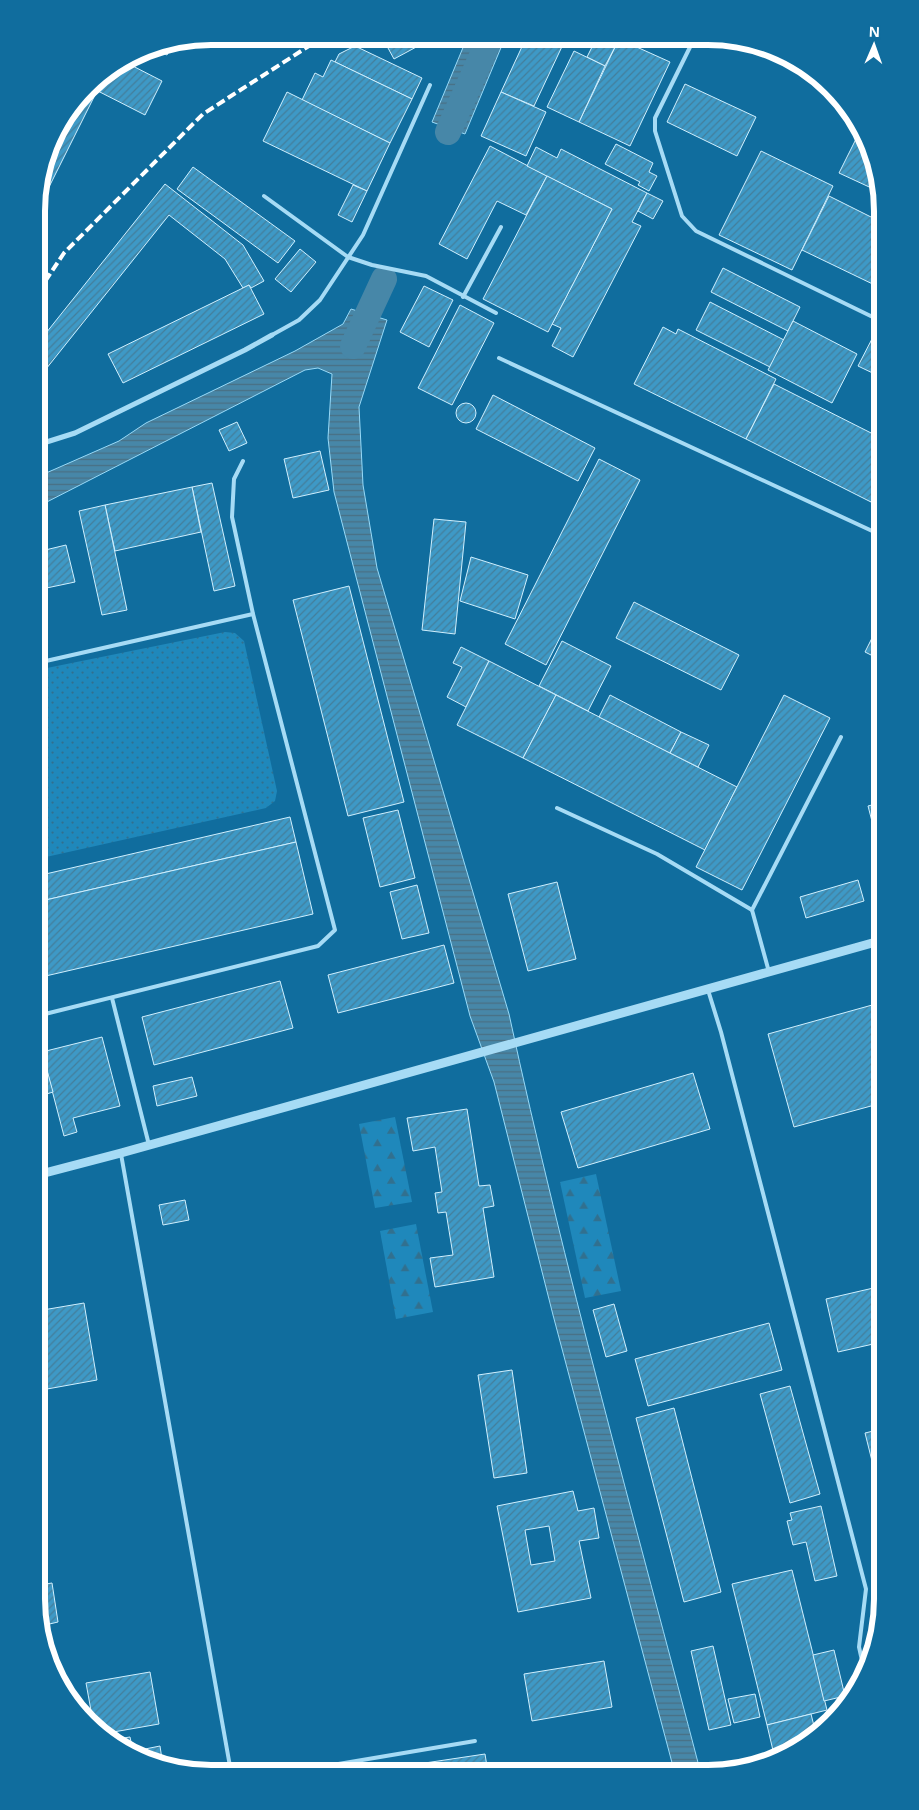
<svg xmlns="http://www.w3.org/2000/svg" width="919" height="1810" font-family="'Open Sans',sans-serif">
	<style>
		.grass { fill: url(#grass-dots) }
		.forest { fill: url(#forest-firs) }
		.water { fill: url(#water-rules); stroke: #98daf8 }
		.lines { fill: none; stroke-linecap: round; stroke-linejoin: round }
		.canal { stroke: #4787a8; stroke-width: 26 }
		.building { fill: url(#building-hatch); stroke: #cfeffe; fill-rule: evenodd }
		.service { stroke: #a6dbf5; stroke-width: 4 }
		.minor { stroke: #a6dbf5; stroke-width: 5 }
		.tertiary { stroke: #a6dbf5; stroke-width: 9 }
		.rail { stroke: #fff; stroke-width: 4; stroke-dasharray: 9 4; stroke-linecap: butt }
		.rim { fill: none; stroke: #fff; stroke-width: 6 }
	</style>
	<defs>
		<pattern id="grass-dots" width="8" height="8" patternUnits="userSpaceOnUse" patternTransform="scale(1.25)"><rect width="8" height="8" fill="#1f88bb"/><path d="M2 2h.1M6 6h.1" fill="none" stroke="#31708f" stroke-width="1.8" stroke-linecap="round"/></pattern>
		<pattern id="forest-firs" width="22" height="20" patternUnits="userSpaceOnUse" patternTransform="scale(1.25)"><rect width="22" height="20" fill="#1f88bb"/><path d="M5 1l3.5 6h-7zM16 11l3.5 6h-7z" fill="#31708f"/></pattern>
		<pattern id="water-rules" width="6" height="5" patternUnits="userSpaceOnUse" patternTransform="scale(1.25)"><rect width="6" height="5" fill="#4787a8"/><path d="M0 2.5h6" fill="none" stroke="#496f83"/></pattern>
		<pattern id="building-hatch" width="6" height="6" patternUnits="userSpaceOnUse" patternTransform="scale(1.25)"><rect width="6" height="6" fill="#3e99c6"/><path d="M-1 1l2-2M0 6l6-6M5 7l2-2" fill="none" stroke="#437e9b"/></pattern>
	</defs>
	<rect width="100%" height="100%" fill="#106d9e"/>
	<polygon class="grass" points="225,632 235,633 244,641 277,791 275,801 266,808 37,859 37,670"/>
	<g class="forest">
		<polygon points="395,1117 412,1202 375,1208 359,1124"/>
		<polygon points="596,1174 621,1291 585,1298 560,1182"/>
		<polygon points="416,1224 433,1312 396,1319 380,1231"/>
	</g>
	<g class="water">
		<polygon points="467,38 505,38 465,134 432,122"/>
		<path d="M 351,309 L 387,320 L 359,407 L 363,485 L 377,568 L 509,1014 C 564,1269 635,1521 701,1774 L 675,1774 L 553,1315 L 494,1082 L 470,1016 L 334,492 L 328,438 L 332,374 L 318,368 L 305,370 L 37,507 L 37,477 L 119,441 L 146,423 L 295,351 L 343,324 Z"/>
	</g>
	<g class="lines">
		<g class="canal">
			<polyline points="448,132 490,38"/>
			<polyline points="353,346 384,279"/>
		</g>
	</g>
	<g class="building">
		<polygon points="382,37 433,38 394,59"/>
		<polygon points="526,38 566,38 534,106 501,92"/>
		<polygon points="596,39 615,47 605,66 587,57"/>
		<polygon points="619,39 670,62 630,146 579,122"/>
		<polygon points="621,39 644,39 640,48"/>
		<polygon points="173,44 167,55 152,48"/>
		<polygon points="355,46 422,78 412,99 335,62 339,54"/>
		<polygon points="574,51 605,66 579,122 547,107"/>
		<polygon points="331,60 412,99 390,143 302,100 315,73 323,77"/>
		<polygon points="125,62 162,81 145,115 90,87 95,80"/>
		<polygon points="685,84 756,117 737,156 667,122"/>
		<polygon points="90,87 97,91 38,209 38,188 54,133"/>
		<polygon points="287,92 390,143 367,191 263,141"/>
		<polygon points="501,92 546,112 526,156 481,136"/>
		<polygon points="859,133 874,155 880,192 839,173"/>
		<polygon points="616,144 653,163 649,172 657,176 649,191 638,185 640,182 605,164"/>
		<polygon points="490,146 547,176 526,215 497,201 467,259 439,244"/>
		<polygon points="536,147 557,158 561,149 647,193 632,222 641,226 573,357 552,346 561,328 552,324 612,209 527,166"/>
		<polygon points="761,151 833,186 792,270 719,235"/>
		<polygon points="193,167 295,241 278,263 177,189"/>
		<polygon points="547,176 612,209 548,332 483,299"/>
		<polygon points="165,184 243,245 264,281 251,288 249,285 243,288 225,259 169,215 38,379 38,343"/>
		<polygon points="353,185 367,191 352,222 338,215"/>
		<polygon points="647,193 663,201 653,219 638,211"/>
		<polygon points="829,196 883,223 883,289 802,250"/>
		<polygon points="300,249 316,262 291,292 275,279"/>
		<polygon points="723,268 800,307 788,331 711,292"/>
		<polygon points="249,285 264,314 123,383 108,354"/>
		<polygon points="424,286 453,300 429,347 400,332"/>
		<polygon points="710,302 784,340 770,367 696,330"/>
		<polygon points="460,305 494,323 452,405 418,388"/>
		<polygon points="793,321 857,354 832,403 768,370"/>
		<polygon points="663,327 676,334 678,329 776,379 746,439 634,384"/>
		<polygon points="874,335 883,340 883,378 858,366"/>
		<polygon points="774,384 883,439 883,479 871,502 746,439"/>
		<polygon points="493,395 595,448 578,481 476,429"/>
		<circle cx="466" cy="413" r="10"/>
		<polygon points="883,418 883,439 874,435"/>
		<polygon points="237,422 247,443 229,451 219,430"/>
		<polygon points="320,451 329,490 293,498 284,459"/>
		<polygon points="599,459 640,480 546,665 505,644"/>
		<polygon points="883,479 883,508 871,502"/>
		<polygon points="212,483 235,586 214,591 192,487"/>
		<polygon points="192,487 201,532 115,551 105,505"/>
		<polygon points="105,505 127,610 102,615 79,511"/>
		<polygon points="434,519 466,522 455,634 422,630"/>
		<polygon points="66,545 75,582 37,590 37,552"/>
		<polygon points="471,557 528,575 515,619 460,601"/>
		<polygon points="349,586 404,802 348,816 293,600"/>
		<polygon points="634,602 739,655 721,690 616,638"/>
		<polygon points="883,616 883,661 865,652"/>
		<polygon points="562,641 611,666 588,711 539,686"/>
		<polygon points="461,647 489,661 466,707 447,697 462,667 453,663"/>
		<polygon points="489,661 556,695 523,758 457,725"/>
		<polygon points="556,695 737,787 705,850 523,758"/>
		<polygon points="610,695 681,732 670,753 599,717"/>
		<polygon points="784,695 830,718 742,890 696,867"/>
		<polygon points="681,732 709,745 698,767 670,753"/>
		<polygon points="883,802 883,852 880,852 868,806"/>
		<polygon points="398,810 415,878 380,887 363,818"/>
		<polygon points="290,817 296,842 37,902 37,876"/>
		<polygon points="296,842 313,914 37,978 37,902"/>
		<polygon points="858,880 864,901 806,918 800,897"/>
		<polygon points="557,882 576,959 528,971 508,894"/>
		<polygon points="417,885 429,933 402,939 390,892"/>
		<polygon points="444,945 454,983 338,1013 328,975"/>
		<polygon points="280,981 293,1028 154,1065 142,1017"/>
		<polygon points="883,1002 882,1103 794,1127 768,1034"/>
		<polygon points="102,1037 120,1106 73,1118 77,1132 64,1136 42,1052"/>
		<polygon points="42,1052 53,1092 37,1097 37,1054"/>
		<polygon points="693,1073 710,1129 578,1168 561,1112"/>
		<polygon points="192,1077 197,1096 157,1106 153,1086"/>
		<polygon points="467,1109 479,1186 490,1185 494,1206 483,1208 494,1277 435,1287 430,1258 453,1255 446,1212 438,1213 435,1193 442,1192 435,1147 413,1151 407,1118"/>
		<polygon points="185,1200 189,1220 163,1225 159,1205"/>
		<polygon points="882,1286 882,1342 838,1352 826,1299"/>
		<polygon points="84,1303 97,1380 36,1391 37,1311"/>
		<polygon points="614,1304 627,1351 606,1357 593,1310"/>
		<polygon points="769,1323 782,1370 648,1406 635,1359"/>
		<polygon points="512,1370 527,1473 494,1478 478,1375"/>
		<polygon points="790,1386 820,1494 790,1503 760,1394"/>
		<polygon points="674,1408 721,1592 684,1602 636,1418"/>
		<polygon points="882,1429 882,1484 878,1485 865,1433"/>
		<path d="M 573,1491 L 578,1511 L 594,1508 L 599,1538 L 579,1541 L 591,1598 L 518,1612 L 497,1506 ZM 549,1526 L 555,1561 L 531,1565 L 525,1530 Z"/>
		<polygon points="821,1506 837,1576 815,1581 806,1542 793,1545 787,1521 792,1520 790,1513"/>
		<polygon points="39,1541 46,1584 52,1583 58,1622 41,1626 36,1599 36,1542"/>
		<polygon points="792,1570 827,1710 767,1725 732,1584"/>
		<polygon points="713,1646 731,1725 709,1730 691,1651"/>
		<polygon points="834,1650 845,1696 824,1701 813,1655"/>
		<polygon points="604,1661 612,1707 532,1721 524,1674"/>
		<polygon points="150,1672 159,1724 102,1734 96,1731 94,1727 86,1683"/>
		<polygon points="755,1694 760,1717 734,1723 728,1699"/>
		<polygon points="811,1714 816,1734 805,1744 775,1759 767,1725"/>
		<polygon points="130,1737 133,1751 130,1752 111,1740"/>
		<polygon points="160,1746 163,1766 144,1760 130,1752"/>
		<polygon points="485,1754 488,1773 358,1773"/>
		<polygon points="610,1766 612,1773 561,1773"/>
	</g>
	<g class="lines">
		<g class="service">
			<polyline points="694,39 655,118 655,131 682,216 696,231 883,322"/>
			<polyline points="264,196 348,257 372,265 426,276 496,313"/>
			<polyline points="463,297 501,227"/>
			<polyline points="272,335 299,320 320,300 363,235 430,85"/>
			<polyline points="499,358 883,536"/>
			<polyline points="37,663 253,614"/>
			<polyline points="557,808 657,854 752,910 769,972"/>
			<polyline points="752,910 841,737"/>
			<polyline points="708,990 721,1032 866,1589 859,1647 865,1674"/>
			<polyline points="112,998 149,1145"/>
			<polyline points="37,1016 318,946 335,930 253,614 232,517 234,479 243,461"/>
			<polyline points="121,1154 231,1772"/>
			<polyline points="285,1773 475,1741"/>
		</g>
		<polyline class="minor" points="37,445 75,433 245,350 272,335"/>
		<polyline class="tertiary" points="37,1175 121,1153 883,940"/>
		<polyline class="rail" points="38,292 64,253 203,114 323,37"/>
	</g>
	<path d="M0 0H919V1810H0ZM211 45H708A166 166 0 0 1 874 211V1599A166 166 0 0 1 708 1765H211A166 166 0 0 1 45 1599V211A166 166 0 0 1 211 45Z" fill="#106d9e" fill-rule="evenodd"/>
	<path class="rim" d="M211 45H708A166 166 0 0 1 874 211V1599A166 166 0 0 1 708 1765H211A166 166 0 0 1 45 1599V211A166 166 0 0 1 211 45Z"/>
	<g transform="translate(874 45) rotate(2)" stroke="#106d9e" stroke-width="4" paint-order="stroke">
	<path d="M0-4L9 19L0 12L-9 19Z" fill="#ffffff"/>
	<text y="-8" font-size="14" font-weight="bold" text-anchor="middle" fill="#ffffff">N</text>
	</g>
</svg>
